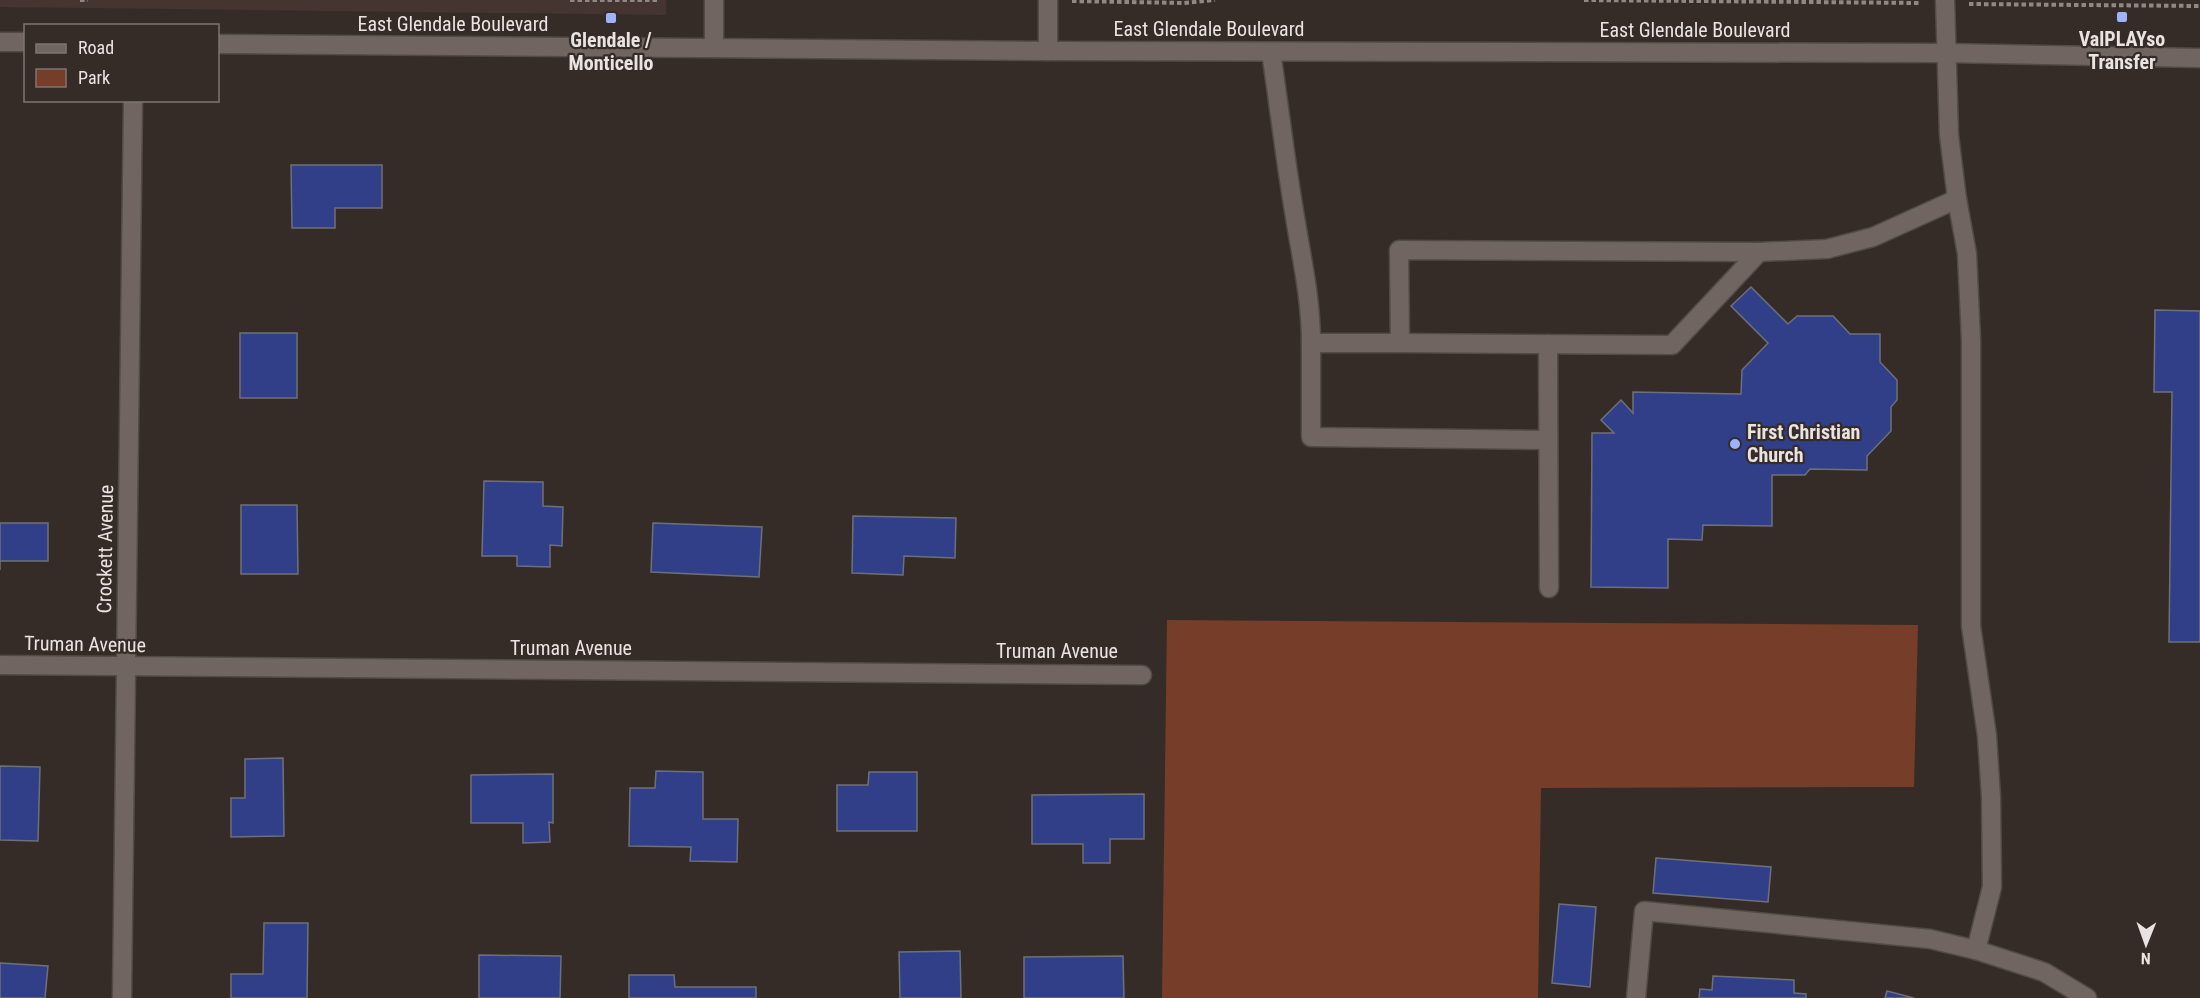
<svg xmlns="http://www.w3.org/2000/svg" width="2200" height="998" font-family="'Roboto Condensed',sans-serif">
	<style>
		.built { fill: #443530 }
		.green { fill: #763d28 }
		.building { fill: #313f88; stroke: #6d707a; stroke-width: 1.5 }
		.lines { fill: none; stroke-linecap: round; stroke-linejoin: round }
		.minor-casing { stroke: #514a47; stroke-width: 21 }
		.path { stroke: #8f8885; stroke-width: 4; stroke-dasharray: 4.5 3; stroke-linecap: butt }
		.minor { stroke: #706561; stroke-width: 18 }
		.poi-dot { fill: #9fb3fd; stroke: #352c28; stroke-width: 2 }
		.labels { text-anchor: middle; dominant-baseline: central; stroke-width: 4.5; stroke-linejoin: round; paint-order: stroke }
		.street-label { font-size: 20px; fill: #e9e3e1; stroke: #352c28 }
		.poi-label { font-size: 20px; font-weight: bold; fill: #e9e3e1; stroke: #352c28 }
	</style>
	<rect width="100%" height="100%" fill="#352c28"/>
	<polygon class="built" points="0,0 666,0 666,15 0,7"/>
	<polygon class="green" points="1167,620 1918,625 1914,787 1541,788 1538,998 1162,998"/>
	<g class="building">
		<polygon points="291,165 382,165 382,208 335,208 335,228 292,228"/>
		<polygon points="1751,287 1788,324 1797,316 1833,316 1850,334 1880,334 1880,362 1897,380 1897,400 1891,407 1891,431 1867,456 1867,470 1810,469 1805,475 1772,475 1772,526 1703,525 1702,540 1668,539 1668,588 1591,587 1592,433 1614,433 1601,420 1621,400 1633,413 1633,392 1741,394 1742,370 1768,343 1731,306"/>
		<polygon points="2155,310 2200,311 2200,642 2169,642 2172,392 2154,392"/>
		<rect x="240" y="333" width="57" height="65"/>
		<polygon points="484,481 543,482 543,506 563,507 562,546 550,545 550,567 517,566 517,556 482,556"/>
		<polygon points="241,505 297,505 298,574 241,574"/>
		<polygon points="853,516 956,518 955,558 904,556 903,575 852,573"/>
		<polygon points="0,523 48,523 48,561 0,561 0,570"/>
		<polygon points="653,523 762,527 759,577 651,572"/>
		<polygon points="283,758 284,836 231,837 231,798 245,798 245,759"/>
		<polygon points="0,766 40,767 38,841 0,840"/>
		<polygon points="656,771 703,772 703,819 738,819 737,862 690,861 691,847 629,846 630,788 655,788"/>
		<polygon points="869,772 917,772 917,831 837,831 837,785 868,785"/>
		<polygon points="553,774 553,823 549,822 550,842 523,843 523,823 471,823 471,775"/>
		<polygon points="1144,794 1144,839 1110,839 1110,863 1083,863 1083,844 1032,844 1032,795"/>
		<polygon points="1656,858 1771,867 1768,902 1653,893"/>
		<polygon points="1559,904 1596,907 1590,987 1552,983"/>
		<polygon points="264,923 308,923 307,998 231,998 231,974 263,974"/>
		<polygon points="960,951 961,998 900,998 899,952"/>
		<polygon points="479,955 561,956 560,998 479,998"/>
		<polygon points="1123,956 1124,998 1024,998 1024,957"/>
		<polygon points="0,963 48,966 45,998 0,998"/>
		<polygon points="629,975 674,975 675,987 756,987 756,998 629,998"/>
		<polygon points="1713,976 1794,980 1794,993 1806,994 1806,998 1699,998 1700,989 1712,990"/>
		<polygon points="1887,991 1914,998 1885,998"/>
	</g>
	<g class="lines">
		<g class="minor-casing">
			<g id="minor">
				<polyline points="1945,0 1949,135 1957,199 1967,254 1971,340 1971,626 1987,736 1991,797 1992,887 1976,950"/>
				<polyline points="0,42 26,42"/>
				<polyline points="218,44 1048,51 1947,53 2200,58"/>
				<polyline points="714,48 714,0"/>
				<polyline points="1048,51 1048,0"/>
				<path d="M 1271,52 C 1279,105 1285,158 1294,211 C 1301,256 1311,297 1311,343 L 1400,343 L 1399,250 L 1759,252 L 1827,249 L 1873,237 L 1957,199"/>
				<polyline points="1311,343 1311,437 1548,440"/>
				<polyline points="1400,343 1672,345 1759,252"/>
				<polyline points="1548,344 1549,588"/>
				<polyline points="0,665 1142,675"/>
				<polyline points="122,998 133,100"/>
				<polyline points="1636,998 1644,911 1930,939 1976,950 2044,972 2087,998"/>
			</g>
		</g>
		<g class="path">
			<polyline points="80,0 88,0"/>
			<polyline points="570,0 659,0"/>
			<polyline points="1584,0 1920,3"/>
			<polyline points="1072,1 1184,3 1215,0"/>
			<polyline points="1969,4 2200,6"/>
		</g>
		<use href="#minor" class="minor"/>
	</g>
	<g class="poi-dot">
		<rect x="2116" y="11" width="12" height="12" rx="3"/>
		<rect x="605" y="12" width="12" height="12" rx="3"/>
		<circle cx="1735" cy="444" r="6"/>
	</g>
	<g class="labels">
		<g class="street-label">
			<text x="453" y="24">East Glendale Boulevard</text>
			<text x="1209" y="29">East Glendale Boulevard</text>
			<text x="1695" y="30">East Glendale Boulevard</text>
			<text transform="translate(105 549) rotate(-89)">Crockett Avenue</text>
			<text transform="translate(85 644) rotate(1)">Truman Avenue</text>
			<text x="571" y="648">Truman Avenue</text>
			<text x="1057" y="651">Truman Avenue</text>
		</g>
		<g class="poi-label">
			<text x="2122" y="39">ValPLAYso<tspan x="2122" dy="23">Transfer</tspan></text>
			<text x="611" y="40">Glendale /<tspan x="611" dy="23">Monticello</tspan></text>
			<text x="1747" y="432" text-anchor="start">First Christian<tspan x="1747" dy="23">Church</tspan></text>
		</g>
	</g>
	<rect x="24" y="24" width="195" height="78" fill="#352c28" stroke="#7d7572" stroke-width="1.5"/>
	<rect x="36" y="44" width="30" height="9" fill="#706561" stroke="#7d7572" stroke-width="1.5"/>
	<text x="78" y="54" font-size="18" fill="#e9e3e1">Road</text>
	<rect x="36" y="69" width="30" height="18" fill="#763d28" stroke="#7d7572" stroke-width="1.5"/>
	<text x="78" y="84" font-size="18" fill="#e9e3e1">Park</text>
	<g transform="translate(2146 944) rotate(181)" stroke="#352c28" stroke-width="4.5" paint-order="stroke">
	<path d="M0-4.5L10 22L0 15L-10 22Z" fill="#e9e3e1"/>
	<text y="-9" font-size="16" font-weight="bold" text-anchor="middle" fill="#e9e3e1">N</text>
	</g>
</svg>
